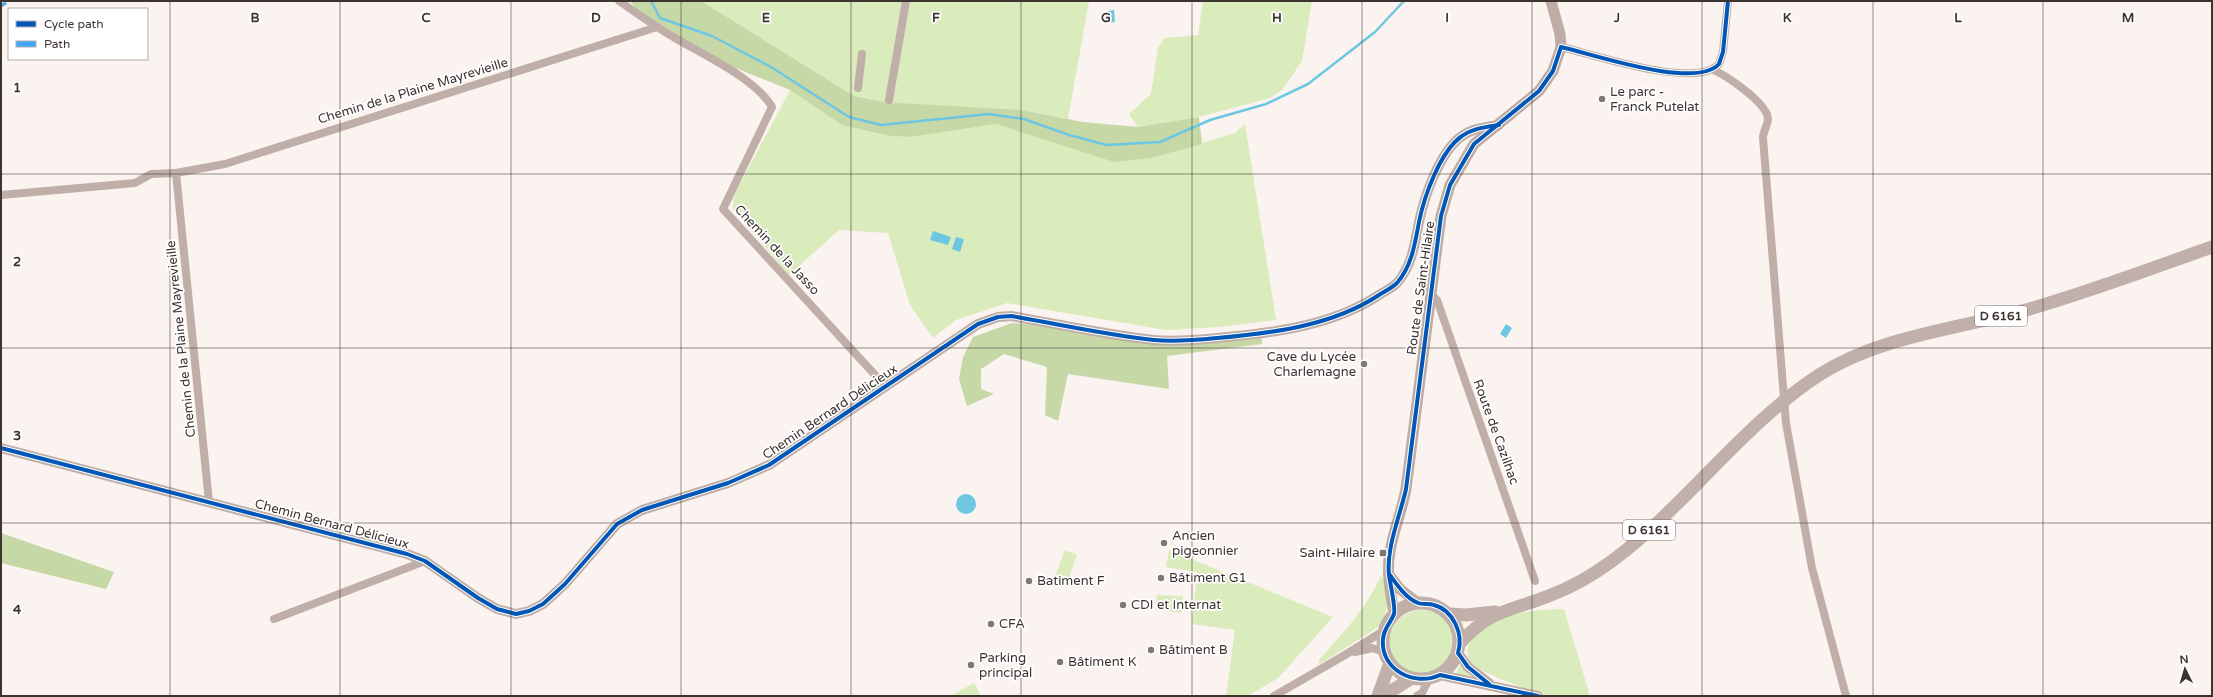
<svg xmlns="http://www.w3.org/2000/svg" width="2213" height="697" font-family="'Varela Round',sans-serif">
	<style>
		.green { fill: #daebbc }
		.forest { fill: #c7d8a7 }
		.water { fill: #6ec7e1 }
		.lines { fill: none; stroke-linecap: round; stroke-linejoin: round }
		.stream { stroke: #6ec7e1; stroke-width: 2.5 }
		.minor { stroke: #c0afa8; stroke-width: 8 }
		.tertiary { stroke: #c0afa8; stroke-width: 10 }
		.secondary { stroke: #bfaca4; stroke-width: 11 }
		.primary { stroke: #c0b0a9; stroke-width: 13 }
		.quiet { stroke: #3fa9f5; stroke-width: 3; stroke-dasharray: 6 3; stroke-linecap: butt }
		.cycleway-casing { stroke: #fff; stroke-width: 6 }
		.cycleway { stroke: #0057b8; stroke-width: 4 }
		.grid { fill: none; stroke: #3c3431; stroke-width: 1; stroke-opacity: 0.55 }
		.poi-dot { fill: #7f7774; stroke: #fff; stroke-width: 1.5 }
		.labels { text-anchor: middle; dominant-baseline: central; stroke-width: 3.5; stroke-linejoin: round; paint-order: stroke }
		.shield { fill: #fff; stroke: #76716f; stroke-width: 1 }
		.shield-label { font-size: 12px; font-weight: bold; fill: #3c3431 }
		.street-label { font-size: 13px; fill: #3c3431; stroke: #fff }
		.poi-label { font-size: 13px; fill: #3c3431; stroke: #fff; text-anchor: start }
		.grid-label { font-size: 13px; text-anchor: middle; font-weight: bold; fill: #3c3431; stroke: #fff; stroke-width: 3.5; stroke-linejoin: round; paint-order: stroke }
	</style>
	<rect width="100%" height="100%" fill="#fbf3f0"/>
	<g class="green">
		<polygon points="701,1 1089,1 1068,119 1021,110 884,102 854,96"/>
		<polygon points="1203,1 1312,1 1302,61 1282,90 1270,98 1199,117 1138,127 1129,114 1151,94 1158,48 1164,38 1198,35"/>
		<polygon points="790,90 842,125 889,136 911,137 996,124 1028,133 1151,158 1235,133 1245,124 1276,320 1220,327 1166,330 1007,303 956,320 933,338 910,305 888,233 839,230 789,275 733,209 734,195"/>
		<polygon points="1065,550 1077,555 1067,583 1054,579"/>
		<polygon points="1169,550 1333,617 1278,678 1248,696 1226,696 1235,630 1192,624 1197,572 1166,567"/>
		<path d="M 1381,576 C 1393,588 1388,613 1380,626 L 1320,664 L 1318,661 C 1342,634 1366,609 1381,576 Z"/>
		<polygon points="1157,595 1183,596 1181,613 1156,609"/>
		<path d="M 1564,609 L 1590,696 C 1578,696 1565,697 1553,696 C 1540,695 1481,673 1472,664 C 1467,659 1466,650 1469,644 C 1481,614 1536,609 1564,609 Z"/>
		<circle cx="1422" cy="643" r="33"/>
		<polygon points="1460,665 1473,678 1456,674"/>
		<polygon points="974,683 981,696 950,696"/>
	</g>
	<g class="forest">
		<polygon points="630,1 701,1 854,96 884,102 1021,110 1083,122 1138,127 1199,117 1202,144 1151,158 1114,162 996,124 911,137 889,136 842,125 790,90 698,53 647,23"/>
		<polygon points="1012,323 1085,328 1155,340 1261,333 1262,344 1167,356 1169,389 1068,374 1058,421 1045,415 1047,367 1004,354 981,369 981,389 994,394 967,406 959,379 963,357 973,337"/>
		<polygon points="1,533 114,572 106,589 1,563"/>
	</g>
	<g class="water">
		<polygon points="1114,10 1115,22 1108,23 1107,11"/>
		<polygon points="933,231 951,237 948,245 930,240"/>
		<polygon points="956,237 964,239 960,252 952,249"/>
		<polygon points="1506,324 1512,328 1506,338 1500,334"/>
		<circle cx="966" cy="504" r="10"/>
	</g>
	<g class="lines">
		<polyline class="stream" points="651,1 660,18 712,36 771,67 849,117 881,125 989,114 1024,119 1069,135 1107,145 1160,142 1210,120 1266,104 1308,84 1375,32 1404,1"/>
		<g class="minor">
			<path d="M 619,1 C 638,14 656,27 675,38 C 704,55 756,79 772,107 L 723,209 L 886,387"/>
			<path d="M 1561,47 C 1593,54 1695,90 1719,64 L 1723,52 L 1728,1"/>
			<path d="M 1714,70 C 1728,77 1769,104 1768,120 C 1767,126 1763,132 1763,138 L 1786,423 L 1812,568 L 1846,696"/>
			<polyline points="858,88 862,54"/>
			<polyline points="889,100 906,1"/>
			<polyline points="1,195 135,183 151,174 176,173"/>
			<polyline points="1430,293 1437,300 1535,581"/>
			<polyline points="209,502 176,173 225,164 657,27"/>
			<polyline points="274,619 425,561"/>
			<polyline points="1355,652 1372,648 1384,652"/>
			<polyline points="1274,696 1345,655 1385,630"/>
			<polyline points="1417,696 1422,693 1429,679"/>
		</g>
		<g class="tertiary">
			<path d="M 1,448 L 407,554 L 425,561 L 478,598 L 497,609 L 516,614 L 529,611 L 543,604 L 565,584 L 617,524 L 642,510 L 728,483 L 769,465 L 978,324 L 998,317 L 1011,316 C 1058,324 1106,335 1154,340 C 1175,342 1197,340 1217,338 C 1273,333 1332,326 1379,295 C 1385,291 1392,288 1397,283 C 1412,266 1415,243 1419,222 C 1424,197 1440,151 1462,136 C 1473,128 1486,127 1499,125"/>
			<polyline points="1458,653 1468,667 1489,683"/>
			<polyline points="1440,675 1538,696"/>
		</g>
		<g class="secondary">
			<polyline points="1390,576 1400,589 1418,603"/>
			<path d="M 1394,614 C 1391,594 1386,573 1390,552 C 1393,531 1402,511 1406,489 L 1441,216 L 1450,185 L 1474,144 L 1539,91 L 1553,71 L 1561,47 L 1560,34 L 1551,1"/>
		</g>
		<g class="primary">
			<circle cx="1421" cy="641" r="38"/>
			<polyline points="1449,614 1466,615 1495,612"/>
			<path d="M 1460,643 C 1490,609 1512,611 1551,595 C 1572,587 1593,575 1612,561 C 1686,506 1741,426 1819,375 C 1880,336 1957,329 2026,310 C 2089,292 2150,269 2212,247"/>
			<polyline points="1378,696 1390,663"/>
			<polyline points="1383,696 1412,678"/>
		</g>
		<polyline class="quiet" points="1,6 9,1"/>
		<g class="cycleway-casing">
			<g id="cycleway">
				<path d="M 1,448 L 407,554 L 425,561 L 478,598 L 497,609 L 516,614 L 529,611 L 543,604 L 565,584 L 617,524 L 642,510 L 728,483 L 769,465 L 978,324 L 998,317 L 1011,316 C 1058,324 1106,335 1154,340 C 1175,342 1197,340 1217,338 C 1273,333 1332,326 1379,295 C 1385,291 1392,288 1397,283 C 1412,266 1415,243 1419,222 C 1424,197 1440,151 1462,136 C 1473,128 1486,127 1499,125"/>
				<path d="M 1390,575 C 1397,585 1406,598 1418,603 C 1423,605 1429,603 1434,605 C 1453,610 1464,634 1458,653 L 1468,667 L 1489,684"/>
				<path d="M 1538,696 L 1440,675 C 1415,687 1380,670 1383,639 C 1384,627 1391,623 1394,614 C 1396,608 1390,583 1389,575 C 1386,548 1400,516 1406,489 L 1441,216 L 1450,185 L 1474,144 L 1539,91 L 1553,71 L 1561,47 C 1593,54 1695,90 1719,64 L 1723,52 L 1728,1"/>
			</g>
		</g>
		<use href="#cycleway" class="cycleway"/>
	</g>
	<path class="grid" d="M 170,1 L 170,696M 340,1 L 340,696M 511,1 L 511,696M 681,1 L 681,696M 851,1 L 851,696M 1021,1 L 1021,696M 1192,1 L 1192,696M 1362,1 L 1362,696M 1532,1 L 1532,696M 1702,1 L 1702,696M 1873,1 L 1873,696M 2043,1 L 2043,696M 1,174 L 2212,174M 1,348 L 2212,348M 1,523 L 2212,523"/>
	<g class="poi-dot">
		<circle cx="1602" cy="99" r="4"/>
		<circle cx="1364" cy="364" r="4"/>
		<circle cx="1164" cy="543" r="4"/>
		<rect x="1379" y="549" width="8" height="8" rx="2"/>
		<circle cx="1161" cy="578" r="4"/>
		<circle cx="1029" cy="581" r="4"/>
		<circle cx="1123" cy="605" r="4"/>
		<circle cx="991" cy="624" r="4"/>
		<circle cx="1151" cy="650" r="4"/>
		<circle cx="1060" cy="662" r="4"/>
		<circle cx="971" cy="665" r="4"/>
	</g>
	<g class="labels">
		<g class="shield">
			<rect x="1975" y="306" width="52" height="20" rx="3"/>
			<rect x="1623" y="520" width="52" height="20" rx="3"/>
		</g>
		<g class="shield-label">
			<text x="2001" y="316">D 6161</text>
			<text x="1649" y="530">D 6161</text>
		</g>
		<g class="street-label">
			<text transform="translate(413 91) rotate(-17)">Chemin de la Plaine Mayrevieille</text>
			<text transform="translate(777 250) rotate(47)">Chemin de la Jasso</text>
			<text transform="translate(1421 288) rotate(-82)">Route de Saint-Hilaire</text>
			<text transform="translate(181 339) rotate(-96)">Chemin de la Plaine Mayrevieille</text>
			<text transform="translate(830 412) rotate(-34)">Chemin Bernard Délicieux</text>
			<text transform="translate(1496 432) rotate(70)">Route de Cazilhac</text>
			<text transform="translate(332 524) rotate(15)">Chemin Bernard Délicieux</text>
		</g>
		<g class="poi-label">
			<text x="1610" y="92">Le parc -<tspan x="1610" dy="15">Franck Putelat</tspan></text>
			<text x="1356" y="357" text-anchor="end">Cave du Lycée<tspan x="1356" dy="15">Charlemagne</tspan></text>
			<text x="1172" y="536">Ancien<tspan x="1172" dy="15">pigeonnier</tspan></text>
			<text x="1375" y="553" text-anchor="end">Saint-Hilaire</text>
			<text x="1169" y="578">Bâtiment G1</text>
			<text x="1037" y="581">Batiment F</text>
			<text x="1131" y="605">CDI et Internat</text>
			<text x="999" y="624">CFA</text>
			<text x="1159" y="650">Bâtiment B</text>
			<text x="979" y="658">Parking<tspan x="979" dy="15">principal</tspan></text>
			<text x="1068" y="662">Bâtiment K</text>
		</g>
	</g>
	<g class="grid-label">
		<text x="255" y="22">B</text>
		<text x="426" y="22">C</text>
		<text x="596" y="22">D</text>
		<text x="766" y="22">E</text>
		<text x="936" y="22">F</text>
		<text x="1106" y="22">G</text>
		<text x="1277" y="22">H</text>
		<text x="1447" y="22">I</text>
		<text x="1617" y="22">J</text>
		<text x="1787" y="22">K</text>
		<text x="1958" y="22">L</text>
		<text x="2128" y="22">M</text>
		<text x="17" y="92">1</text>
		<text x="17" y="266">2</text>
		<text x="17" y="440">3</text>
		<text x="17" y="614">4</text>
	</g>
	<rect width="2213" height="697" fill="none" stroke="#3c3431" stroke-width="4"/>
	<rect x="8" y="8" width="140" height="52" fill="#ffffff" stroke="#b1aead"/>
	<rect x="16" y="21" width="20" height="6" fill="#0057b8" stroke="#b1aead"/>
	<text x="44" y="28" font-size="12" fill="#3c3431">Cycle path</text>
	<rect x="16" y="41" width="20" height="6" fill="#3fa9f5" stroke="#b1aead"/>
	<text x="44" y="48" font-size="12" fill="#3c3431">Path</text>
	<g transform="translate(2185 669) rotate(355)" stroke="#ffffff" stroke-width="3" paint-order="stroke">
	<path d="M0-3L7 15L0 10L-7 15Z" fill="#3c3431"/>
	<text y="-6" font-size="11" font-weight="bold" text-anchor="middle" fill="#3c3431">N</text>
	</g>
</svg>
